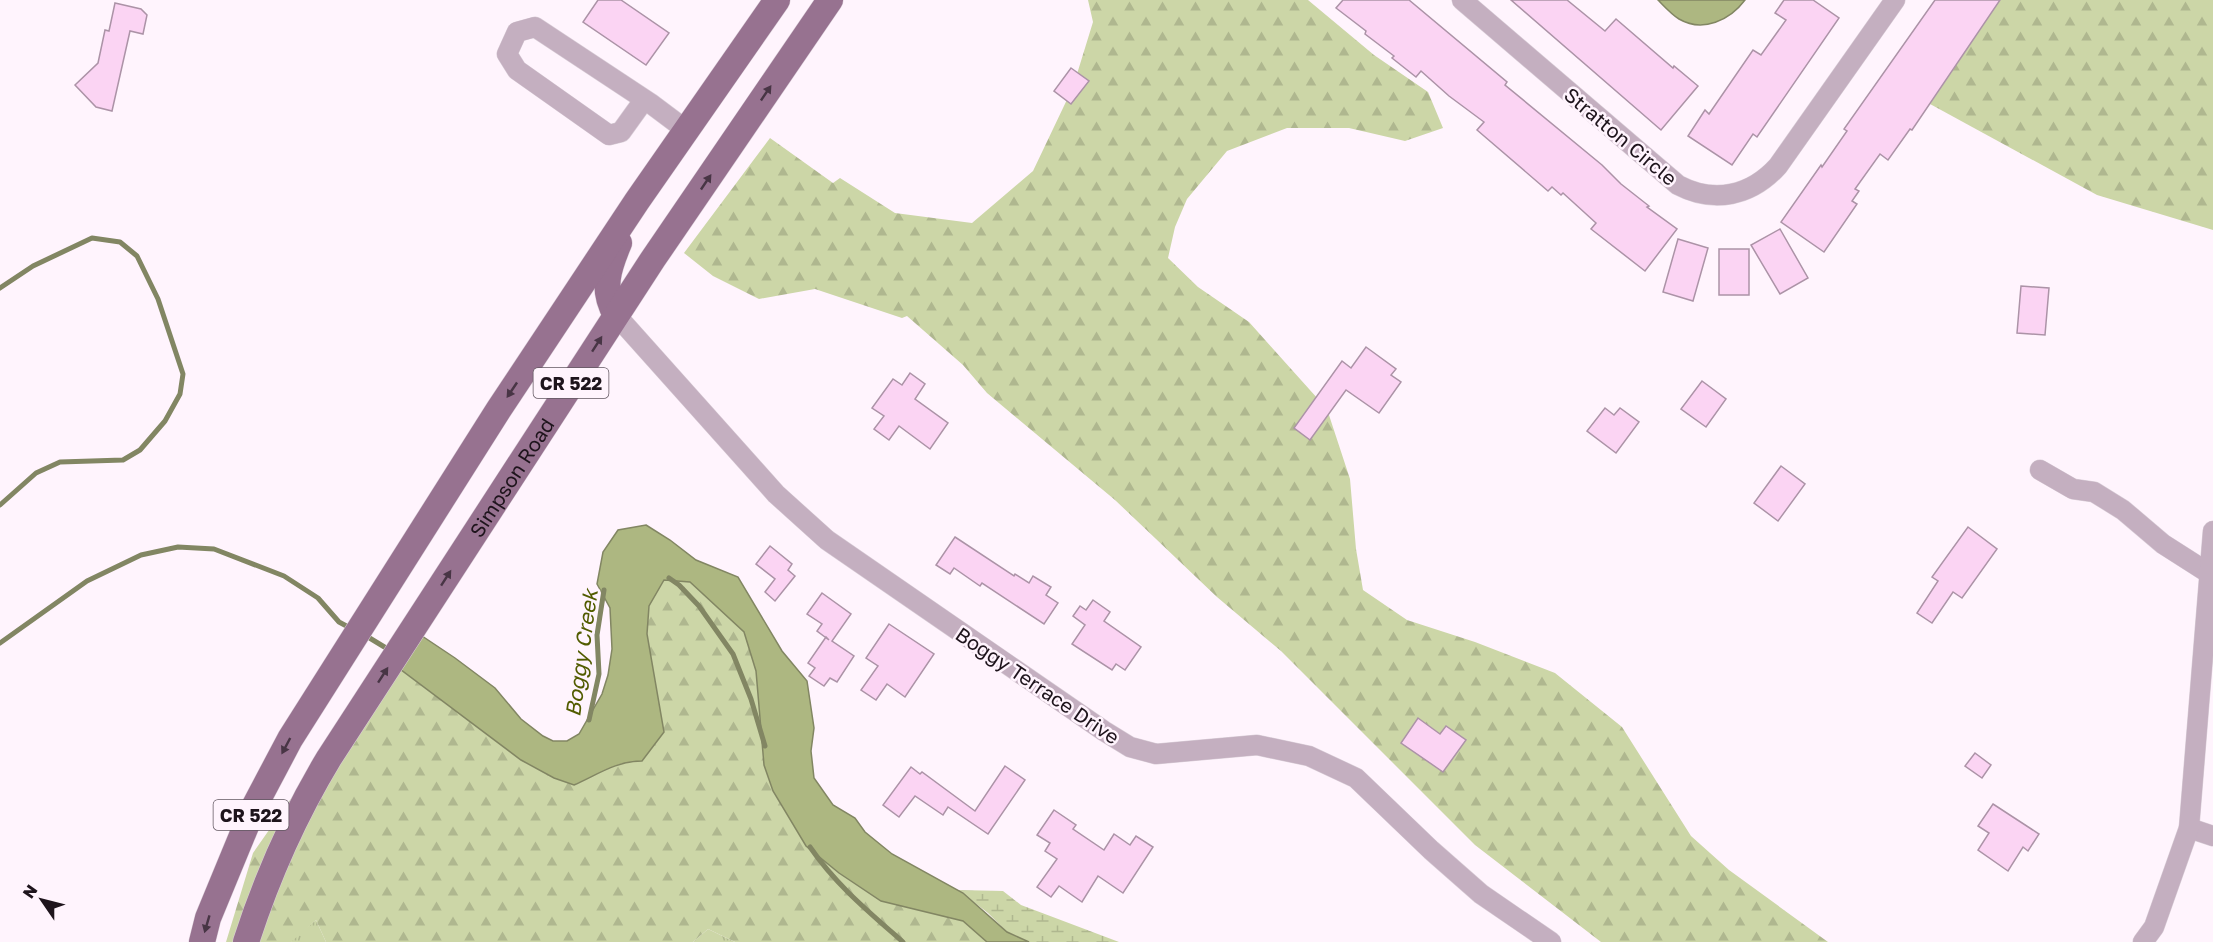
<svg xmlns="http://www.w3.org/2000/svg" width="2213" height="942" font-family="'Golos Text',sans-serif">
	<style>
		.grass { fill: url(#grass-tufts) }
		.forest { fill: url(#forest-firs) }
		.wetland { fill: url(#wetland-marsh) }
		.water { fill: #adb781; stroke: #828663; stroke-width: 1.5 }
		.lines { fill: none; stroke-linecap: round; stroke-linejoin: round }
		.stream { stroke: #828663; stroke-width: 5 }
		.building { fill: #fbd4f3; stroke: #ac93a7; stroke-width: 1.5 }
		.minor-casing { stroke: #dbd0d9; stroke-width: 21 }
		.major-casing { stroke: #dbd0d9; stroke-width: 27 }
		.minor { stroke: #c4afc0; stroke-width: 20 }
		.major { stroke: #977290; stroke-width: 26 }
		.oneway { fill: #483545 }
		.labels { text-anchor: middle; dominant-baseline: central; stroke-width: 5; stroke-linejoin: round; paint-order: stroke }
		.shield { fill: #fff4fd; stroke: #625760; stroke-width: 1.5 }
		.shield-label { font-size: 18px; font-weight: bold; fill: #1e141c }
		.street-label { font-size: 20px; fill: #1e141c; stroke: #fff4fd }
		.water-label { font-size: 21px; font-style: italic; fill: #525c00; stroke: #fff4fd }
	</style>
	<defs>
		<pattern id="grass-tufts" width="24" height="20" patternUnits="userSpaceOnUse" patternTransform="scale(1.5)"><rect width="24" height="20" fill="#ccd6a7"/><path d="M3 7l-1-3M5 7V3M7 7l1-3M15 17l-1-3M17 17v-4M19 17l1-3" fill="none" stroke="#afb78f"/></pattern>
		<pattern id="forest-firs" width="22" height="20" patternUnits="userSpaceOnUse" patternTransform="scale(1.5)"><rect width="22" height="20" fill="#ccd6a7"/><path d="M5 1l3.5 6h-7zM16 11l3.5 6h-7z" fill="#afb78f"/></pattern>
		<pattern id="wetland-marsh" width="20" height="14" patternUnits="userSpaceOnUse" patternTransform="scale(1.5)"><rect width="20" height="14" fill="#ccd6a7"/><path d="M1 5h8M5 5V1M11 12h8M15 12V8" fill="none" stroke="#afb78f"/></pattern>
	</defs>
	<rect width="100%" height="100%" fill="#fff4fd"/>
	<g class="grass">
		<polygon points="316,920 326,942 291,942 292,939"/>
		<polygon points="708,929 735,942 693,942"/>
	</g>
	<g class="forest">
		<polygon points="1088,0 1308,0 1374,55 1428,92 1443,128 1405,141 1349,128 1287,128 1227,151 1187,199 1175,227 1168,258 1198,287 1249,322 1327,409 1350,479 1356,549 1363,590 1407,620 1475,642 1555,673 1622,727 1691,836 1729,870 1828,942 1601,942 1475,845 1281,651 1217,597 1115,500 987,393 963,365 907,316 902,318 815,289 759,299 713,276 684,253 770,138 833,183 840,178 895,213 972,223 1033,171 1073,87 1093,22"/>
		<polygon points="2000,0 2213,0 2213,230 2097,195 1930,104"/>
		<path d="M 664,580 L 690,582 L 744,632 L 756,671 L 764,765 L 773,791 L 806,846 L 839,873 L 881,901 L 963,921 L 987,942 L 735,942 L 708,929 L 693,942 L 326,942 L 316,920 L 291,942 L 226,942 L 253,853 L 388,660 L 521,760 L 554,778 L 574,785 C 597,775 616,761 642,761 L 664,732 L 647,634 L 649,606 Z"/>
	</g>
	<polygon class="wetland" points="958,890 1003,891 1021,905 1119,942 1029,942 1007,932 988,913"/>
	<g class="water">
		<path d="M 1658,0 L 1745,0 C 1730,20 1703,33 1679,19 C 1671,14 1664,6 1658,0 Z"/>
		<path d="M 646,525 L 670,540 L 696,560 L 738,577 L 782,651 L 807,681 L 814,728 L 811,751 L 814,778 L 833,805 L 855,818 L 865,832 L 892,854 L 963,893 L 1007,932 L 1029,942 L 987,942 L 963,921 L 881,901 L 839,873 L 806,846 L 773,791 L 764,765 L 756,671 L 744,632 L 690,582 L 664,580 L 649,606 L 647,634 L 664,732 L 642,761 C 616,761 597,775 574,785 L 554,778 L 521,760 L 388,660 L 410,628 L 455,658 L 495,688 L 521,719 L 543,736 L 553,741 L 567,741 L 579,734 L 602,694 L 608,675 L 612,649 L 610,608 L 597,584 L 603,552 L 618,530 Z"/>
	</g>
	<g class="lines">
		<g class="stream">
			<polyline points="0,288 33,266 92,238 120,242 137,256 158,299 183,374 180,394 165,421 140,450 123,460 60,462 36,473 0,505"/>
			<polyline points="669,578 679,585 699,606 733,654 751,699 765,746"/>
			<polyline points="363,634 391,651"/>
			<polyline points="0,643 87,581 141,555 178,547 214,549 284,576 318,598 339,622 352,629"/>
			<polyline points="589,720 599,674 597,635 604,590"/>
			<path d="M 810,847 C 836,885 869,912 903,942"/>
		</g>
	</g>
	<g class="building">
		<polygon points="598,0 621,0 669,33 646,65 583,22"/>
		<polygon points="1343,0 1409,0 1507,82 1505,85 1602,165 1621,184 1649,206 1647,207 1677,229 1645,271 1591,229 1596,223 1563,193 1561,195 1552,187 1548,191 1477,130 1484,122 1449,96 1421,71 1416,77 1392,58 1394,56 1365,34 1366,31 1336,8"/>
		<polygon points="1511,0 1567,0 1605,31 1616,19 1673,68 1674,66 1698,86 1661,130"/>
		<polygon points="1784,0 1813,0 1839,18 1757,137 1753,134 1732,165 1688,136 1705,110 1709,114 1753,50 1761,55 1786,20 1775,13"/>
		<polygon points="1935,0 2000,0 1912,130 1910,129 1888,160 1880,154 1855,189 1859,191 1852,201 1857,204 1824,252 1781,222 1821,165 1822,167 1847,131 1844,129"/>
		<polygon points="115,3 141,9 147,15 143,34 130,31 112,111 96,107 75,85 98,63 105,30 109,31"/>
		<polygon points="1071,68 1089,81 1071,104 1054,91"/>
		<polygon points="1780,229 1808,278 1780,294 1751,245"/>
		<polygon points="1678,239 1708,248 1693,301 1663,292"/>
		<rect x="1719" y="249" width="30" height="46"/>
		<polygon points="2021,286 2049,288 2045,335 2017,333"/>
		<polygon points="1366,347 1396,369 1391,375 1401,382 1379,413 1346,390 1310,440 1294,428 1342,361 1351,368"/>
		<polygon points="910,373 925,384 915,399 948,423 930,449 899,426 889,440 874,429 884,416 872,408 893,379 902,385"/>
		<polygon points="1702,381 1726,399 1706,427 1681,409"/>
		<polygon points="1605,408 1614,415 1620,408 1639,422 1616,453 1587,431"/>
		<polygon points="1781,466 1805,484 1778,521 1754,503"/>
		<polygon points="1968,527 1997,549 1962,598 1953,592 1932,623 1917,613 1938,581 1932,577"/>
		<polygon points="955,537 1014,576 1015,574 1029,583 1033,576 1051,587 1046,595 1058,603 1044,624 982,583 980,586 954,568 950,574 936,565"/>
		<polygon points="770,546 792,564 788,570 795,576 775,601 765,592 775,579 756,564"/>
		<polygon points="822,593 851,614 832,641 854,656 837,682 830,678 824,686 809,676 815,668 808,663 826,637 829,640 817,631 822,624 807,614"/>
		<polygon points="1093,600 1110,612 1104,621 1141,647 1125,670 1116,664 1112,670 1072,644 1085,625 1073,616 1080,606 1086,610"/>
		<polygon points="889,624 934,654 905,697 887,684 876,700 861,690 878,666 866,658"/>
		<polygon points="1418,718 1440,734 1446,726 1466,740 1443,772 1401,743"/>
		<polygon points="1975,753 1991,765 1982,778 1965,766"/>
		<polygon points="1005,766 1025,780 988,834 948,807 943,815 915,796 899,817 883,805 911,767 920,774 922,772 975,811"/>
		<polygon points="1993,804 2039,834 2028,851 2023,847 2008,871 1978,850 1989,833 1978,826"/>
		<polygon points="1054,810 1076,825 1073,829 1104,850 1114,834 1130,845 1136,836 1153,847 1123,893 1098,876 1082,902 1059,886 1051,897 1037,887 1057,859 1045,851 1050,843 1037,835"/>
	</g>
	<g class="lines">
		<g class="minor-casing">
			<g id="minor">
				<path d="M 1462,0 L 1678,185 C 1714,204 1751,196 1778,166 L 1895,0"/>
				<polyline points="644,100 621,132 609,135 517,70 507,54 517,32 535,27 650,103 686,130"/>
				<polyline points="616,315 776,494 827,540 1104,731 1130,747 1156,754 1257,745 1309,756 1356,778 1431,850 1481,894 1551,942"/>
				<polyline points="2040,470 2073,489 2094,492 2123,510 2163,544 2210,574"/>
				<polyline points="2189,828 2213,836"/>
				<polyline points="2143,942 2154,927 2189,828 2213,531"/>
			</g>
		</g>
		<g class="major-casing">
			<g id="major">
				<path d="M 616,315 C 601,289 608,269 619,243"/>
				<polyline points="202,942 208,918 253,809 290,739 499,409 637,201 777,0"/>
				<path id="s1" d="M 246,942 C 267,877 294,816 329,758 L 653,259 L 830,0"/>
			</g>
		</g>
		<use href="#minor" class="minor"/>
		<use href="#major" class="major"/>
	</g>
	<defs><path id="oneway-solid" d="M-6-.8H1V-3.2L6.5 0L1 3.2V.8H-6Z" transform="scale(1.5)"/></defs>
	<g class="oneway">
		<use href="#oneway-solid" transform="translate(766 93) rotate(-56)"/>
		<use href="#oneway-solid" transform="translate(706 182) rotate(-56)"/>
		<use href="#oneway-solid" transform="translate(597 344) rotate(-57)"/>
		<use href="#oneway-solid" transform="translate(512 390) rotate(124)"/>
		<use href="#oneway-solid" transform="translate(446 578) rotate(-57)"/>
		<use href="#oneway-solid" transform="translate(383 675) rotate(-57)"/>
		<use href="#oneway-solid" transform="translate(286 746) rotate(118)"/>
		<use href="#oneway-solid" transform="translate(207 924) rotate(106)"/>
	</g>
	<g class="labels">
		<g class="shield">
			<rect x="533.5" y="368" width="75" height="30" rx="4.5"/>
			<rect x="213.5" y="800" width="75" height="30" rx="4.5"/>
		</g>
		<g class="shield-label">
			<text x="571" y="383">CR 522</text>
			<text x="251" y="815">CR 522</text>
		</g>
		<g class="street-label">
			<text transform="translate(1621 136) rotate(40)">Stratton Circle</text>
			<text stroke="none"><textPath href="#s1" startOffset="537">Simpson Road</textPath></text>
			<text transform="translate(1038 685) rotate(34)">Boggy Terrace Drive</text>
		</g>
		<g class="water-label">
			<text transform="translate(581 653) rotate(-82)">Boggy Creek</text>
		</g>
	</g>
	<g transform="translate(42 900) rotate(305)" stroke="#fff4fd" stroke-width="4.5" paint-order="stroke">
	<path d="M0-4.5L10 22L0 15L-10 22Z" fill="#1e141c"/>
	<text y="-9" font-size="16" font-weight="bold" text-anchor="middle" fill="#1e141c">N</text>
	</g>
</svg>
